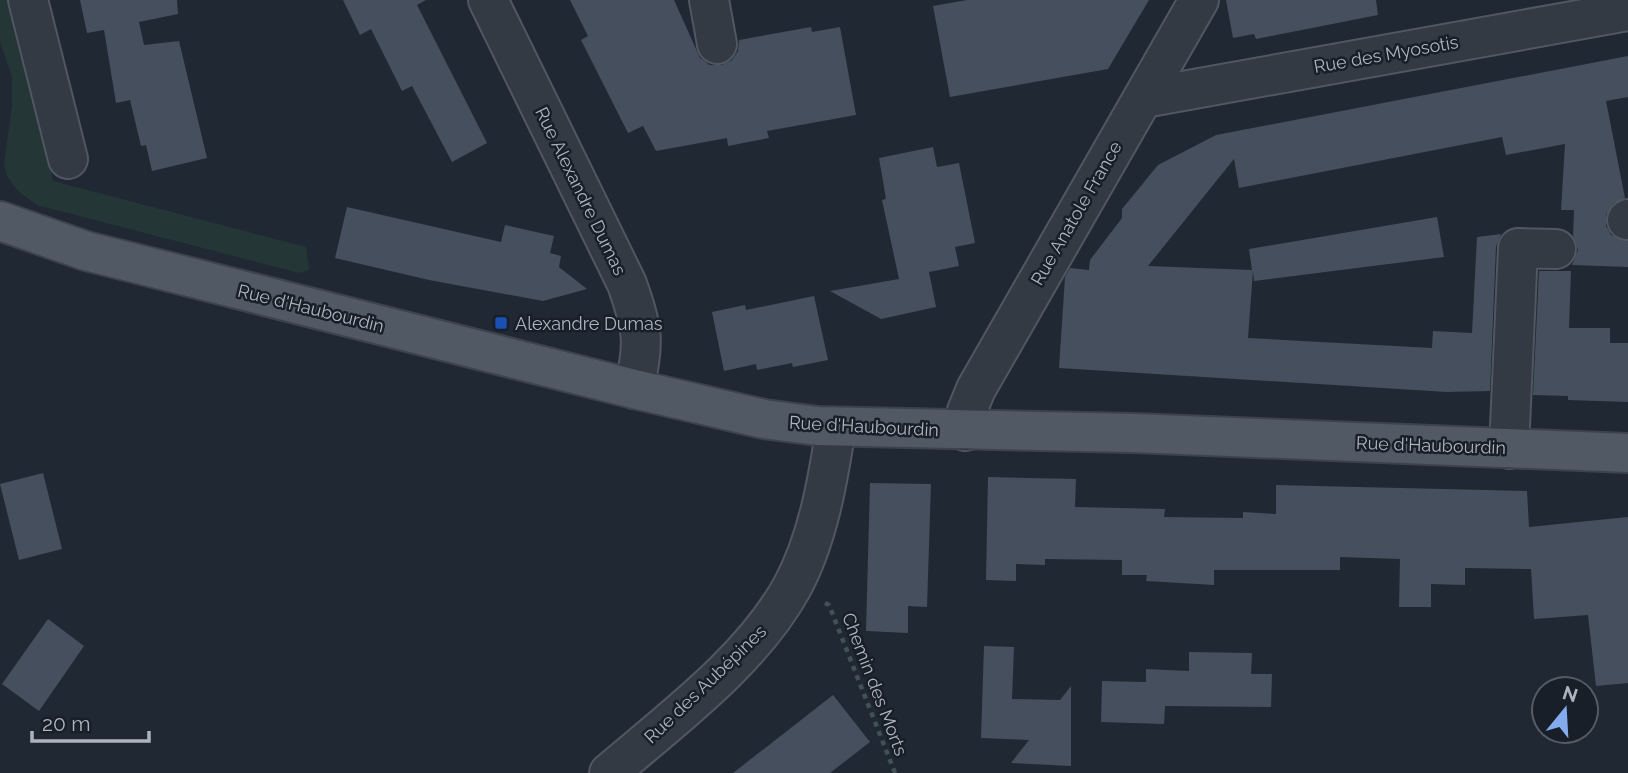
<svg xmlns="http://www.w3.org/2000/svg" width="1628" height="773" font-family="Raleway,sans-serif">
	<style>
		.green { fill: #253636 }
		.building { fill: #464f5d }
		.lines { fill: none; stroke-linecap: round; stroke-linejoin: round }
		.minor-casing { stroke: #515762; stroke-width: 42 }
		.major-casing { stroke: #3d434e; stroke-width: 42 }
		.path { stroke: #415154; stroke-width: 4.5; stroke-dasharray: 5 5; stroke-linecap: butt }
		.minor { stroke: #333a44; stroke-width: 38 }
		.major { stroke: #515964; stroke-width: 38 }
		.transit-dot { fill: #1a4fb4; stroke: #191f28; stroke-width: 2.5 }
		.labels { text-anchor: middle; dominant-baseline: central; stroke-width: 5; stroke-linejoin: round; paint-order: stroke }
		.street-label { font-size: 18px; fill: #adb4c1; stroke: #191f28 }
		.poi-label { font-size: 18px; fill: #adb4c1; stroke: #191f28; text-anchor: start }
	</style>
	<rect width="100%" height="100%" fill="#202833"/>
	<polygon class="green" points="0,0 11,0 53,181 306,247 309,270 299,273 37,205 18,191 7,176 4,164 12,106 12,77 0,42"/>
	<g class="building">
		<polygon points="80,0 177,0 178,14 139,22 144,45 179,41 207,158 152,171 146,145 141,146 130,100 116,103 104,30 87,33"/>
		<polygon points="343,0 426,0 417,5 487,143 452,162 412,86 402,91 371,29 360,35"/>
		<polygon points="570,0 674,0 700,58 710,65 722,65 732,60 738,51 739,40 811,27 812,32 840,27 856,115 767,131 769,138 728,146 727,138 656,151 643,126 628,133 581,40 588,36"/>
		<polygon points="967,0 1149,0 1108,69 950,97 933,6"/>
		<polygon points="1226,0 1376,0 1378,15 1256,39 1254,34 1233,38"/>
		<polygon points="1628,56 1628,97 1606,101 1625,198 1613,204 1606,215 1606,226 1611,235 1628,241 1628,267 1572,265 1578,250 1573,236 1574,210 1561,210 1565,144 1506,155 1502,137 1239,188 1234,159 1148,266 1252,270 1249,249 1437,217 1444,257 1254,281 1253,271 1248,338 1432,348 1433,331 1472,333 1477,237 1501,234 1496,247 1490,391 1447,392 1059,368 1065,277 1070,268 1089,270 1090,260 1122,218 1122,209 1158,165 1216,135"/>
		<polygon points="933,147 937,167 959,163 975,243 955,247 959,266 929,272 936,307 881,319 830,291 899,279 882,200 886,199 879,158"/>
		<polygon points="347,207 501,242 505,225 554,236 550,253 561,256 559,267 587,289 543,301 429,280 335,258"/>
		<polygon points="1539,271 1571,271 1569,328 1610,328 1610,343 1628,343 1628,402 1568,400 1568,396 1533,395"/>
		<polygon points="814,296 828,360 793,367 792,363 757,370 756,364 724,371 712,312 745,305 746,310"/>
		<polygon points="43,473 62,549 19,560 0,484"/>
		<polygon points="988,477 1076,479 1075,507 1165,509 1164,517 1243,518 1243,512 1276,514 1276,485 1527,491 1529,527 1628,517 1628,683 1596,686 1588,615 1534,619 1531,569 1465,568 1465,585 1431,584 1431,607 1399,607 1400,559 1340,557 1340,570 1214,570 1214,585 1146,581 1147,575 1122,575 1122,560 1045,559 1045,565 1016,564 1016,581 986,580"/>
		<polygon points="870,483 931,484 927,607 908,606 908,633 866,631"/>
		<polygon points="48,619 84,646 39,711 2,684"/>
		<polygon points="984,646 1014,647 1012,699 1060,700 1071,686 1071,766 1011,763 1029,740 981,738"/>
		<polygon points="1189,652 1252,653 1251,674 1272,674 1271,707 1165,706 1164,724 1101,722 1102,681 1146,682 1146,669 1189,671"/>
		<polygon points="833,695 870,742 830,773 733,773"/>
	</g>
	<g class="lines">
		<g class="minor-casing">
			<g id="minor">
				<polyline points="28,0 68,159"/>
				<path d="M 488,0 L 627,284 C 643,330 645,342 634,389"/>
				<polyline points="709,0 717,44"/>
				<polyline points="1144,98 1628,11"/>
				<polyline points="1627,220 1628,219"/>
				<polyline points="965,431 967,411 976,389 1199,0"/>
				<polyline points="1509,449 1518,248 1556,249"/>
				<path d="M 609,773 C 672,719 752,660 792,587 C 818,539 828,480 836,427"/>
			</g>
		</g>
		<g class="major-casing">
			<polyline id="major" points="0,221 86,251 138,264 634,389 764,419 818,426 1133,433 1628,453"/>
		</g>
		<polyline class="path" points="825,603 829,605 895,773"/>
		<use href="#minor" class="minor"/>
		<use href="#major" class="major"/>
	</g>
	<rect class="transit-dot" x="494" y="316" width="14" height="14" rx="3.5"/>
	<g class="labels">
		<g class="street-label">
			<text transform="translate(1386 54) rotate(-10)">Rue des Myosotis</text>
			<text transform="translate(581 191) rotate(64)">Rue Alexandre Dumas</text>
			<text transform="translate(1076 213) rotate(-60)">Rue Anatole France</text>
			<text transform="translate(311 308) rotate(14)">Rue d'Haubourdin</text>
			<text transform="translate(864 426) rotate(3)">Rue d'Haubourdin</text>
			<text transform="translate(1431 445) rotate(2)">Rue d'Haubourdin</text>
			<text transform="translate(705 684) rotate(-44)">Rue des Aubépines</text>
			<text transform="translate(875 684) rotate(69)">Chemin des Morts</text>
		</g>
		<g class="poi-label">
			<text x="515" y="323">Alexandre Dumas</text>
		</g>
	</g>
	<g transform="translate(1565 710) rotate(18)"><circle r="33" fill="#191f28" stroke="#545b65" stroke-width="2"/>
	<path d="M0-5L12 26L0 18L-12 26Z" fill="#85abef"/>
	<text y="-10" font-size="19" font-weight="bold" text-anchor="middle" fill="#adb4c1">N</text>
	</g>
	<path d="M32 731v10h117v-10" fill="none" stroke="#adb4c1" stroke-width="3.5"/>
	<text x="42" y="731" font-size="21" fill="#adb4c1" stroke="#191f28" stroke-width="5" paint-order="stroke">20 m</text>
</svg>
